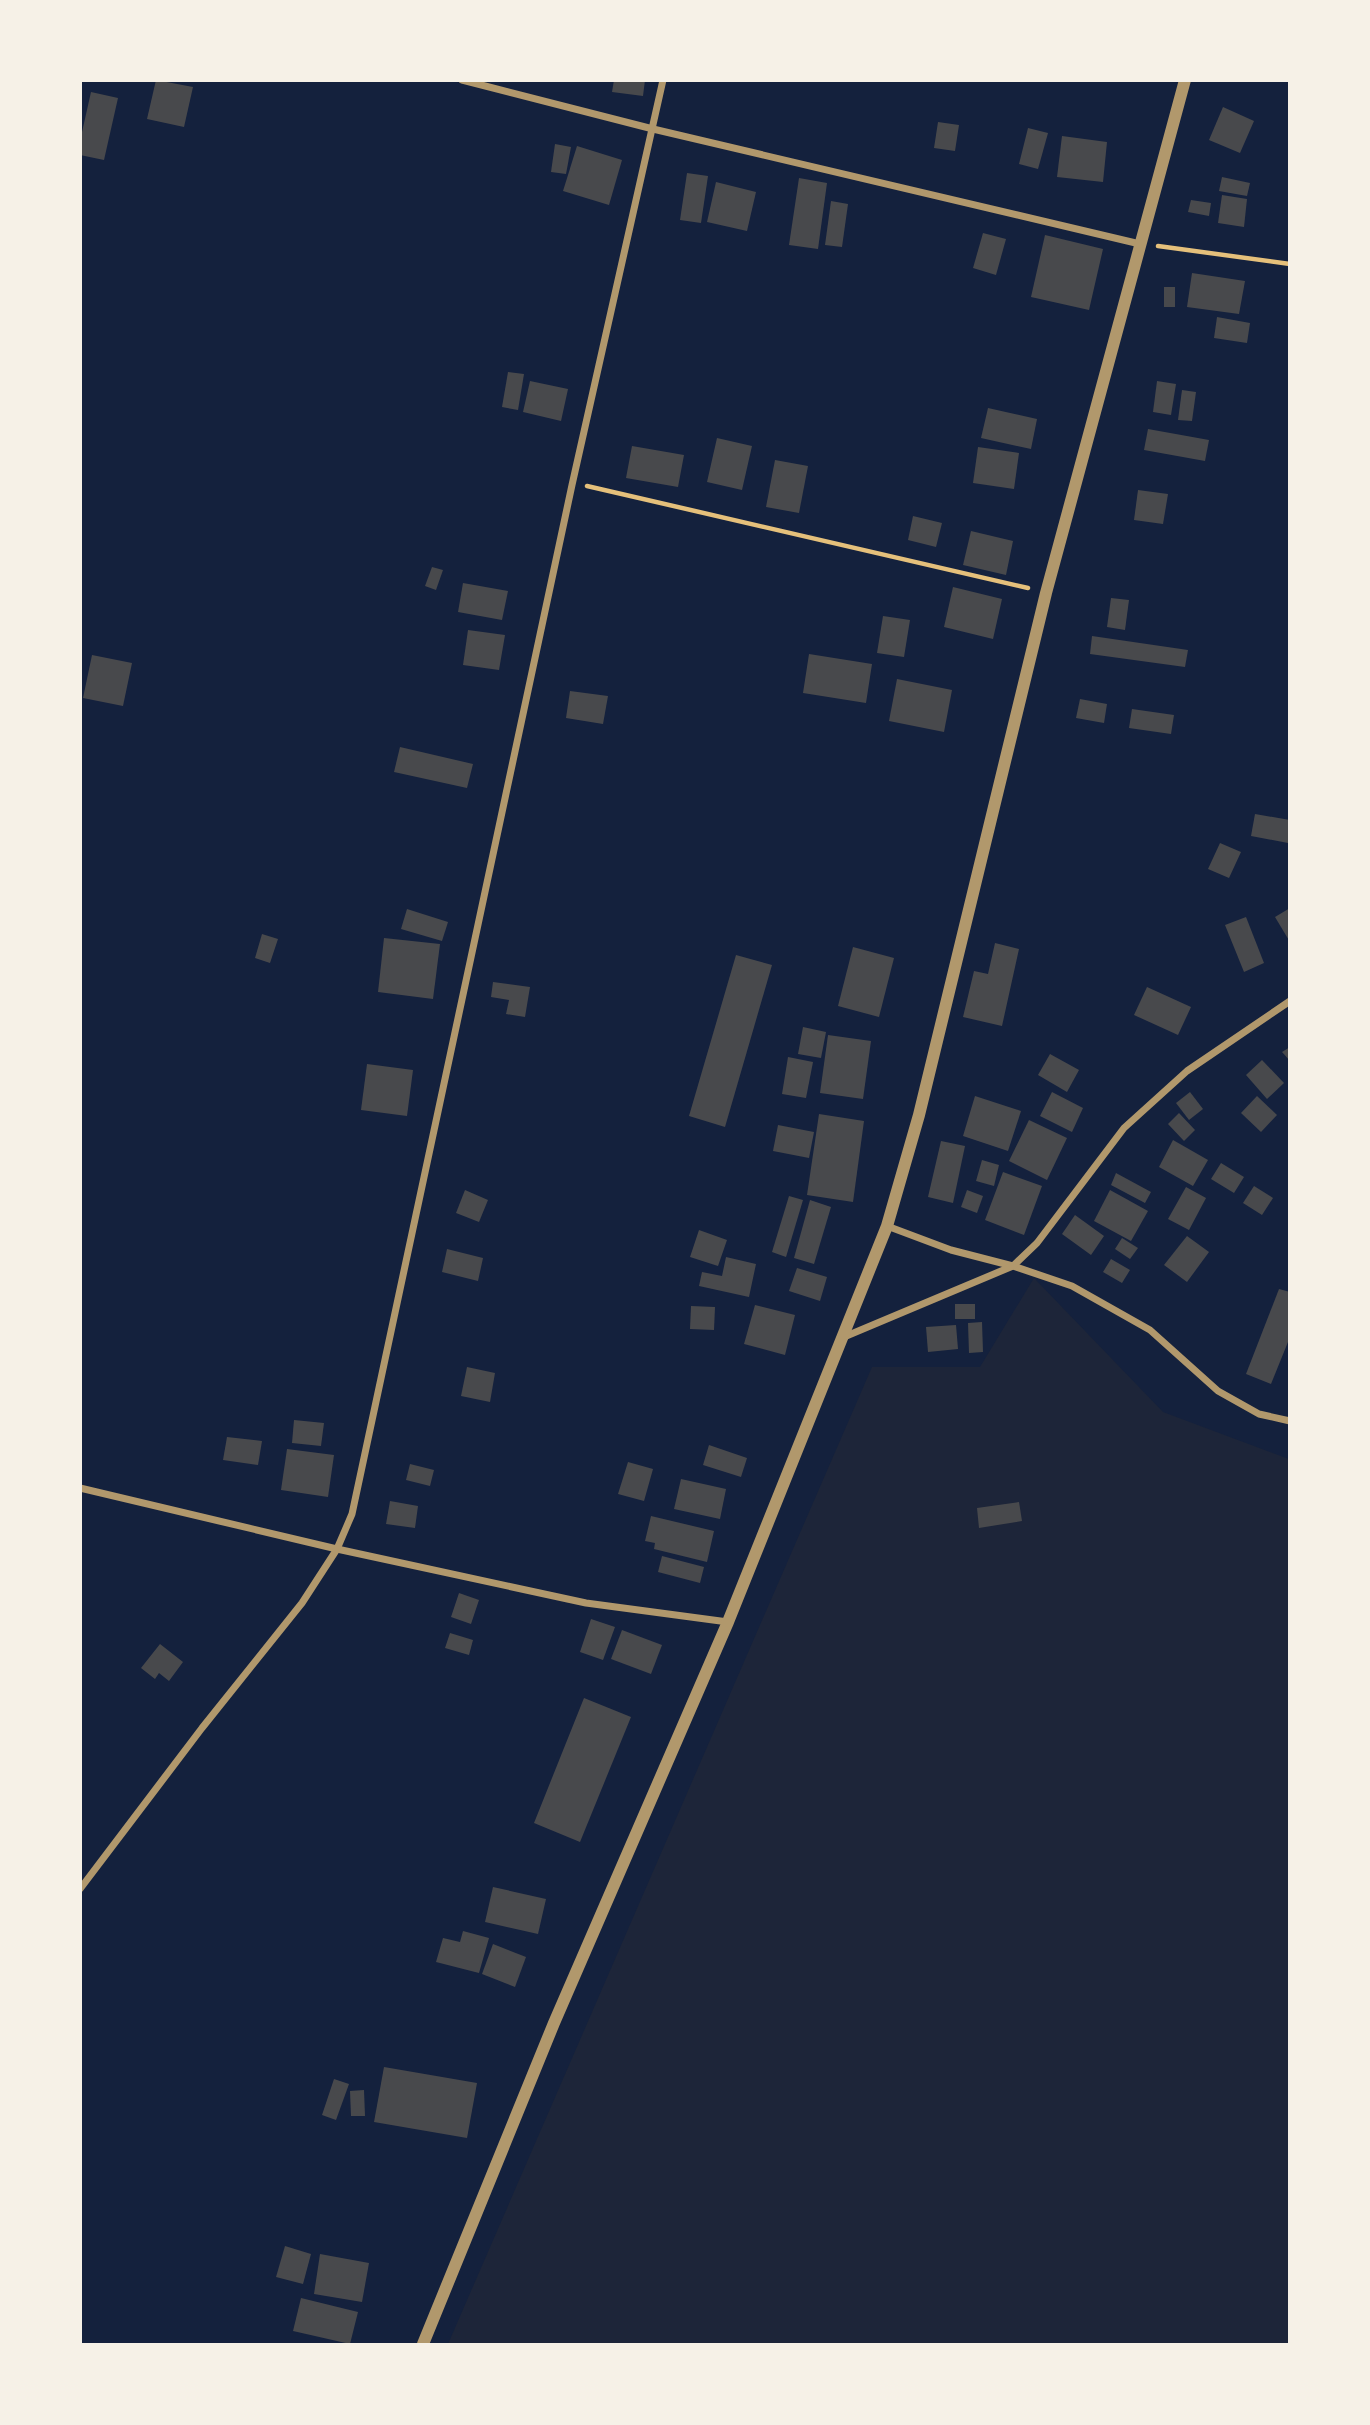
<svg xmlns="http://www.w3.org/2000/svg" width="1370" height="2425" font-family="Bitter,serif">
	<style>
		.green { fill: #1d2539 }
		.building { fill: #48494c }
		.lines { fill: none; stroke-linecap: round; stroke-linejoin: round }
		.path { stroke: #e5c07b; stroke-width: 4.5 }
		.minor { stroke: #b1986c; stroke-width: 7 }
		.tertiary { stroke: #b1986c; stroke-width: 12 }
	</style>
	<rect width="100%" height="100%" fill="#14213d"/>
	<polygon class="green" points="1034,1278 1163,1412 1289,1459 1289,2344 448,2344 872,1367 980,1367"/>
	<g class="building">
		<polygon points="156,80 193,87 184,127 147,119"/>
		<polygon points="614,80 645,80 643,96 612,92"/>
		<polygon points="91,92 118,98 104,160 80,155 80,141"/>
		<polygon points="1223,107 1254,121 1240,153 1209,140"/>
		<polygon points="938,122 959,125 955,151 934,148"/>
		<polygon points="1028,128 1048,133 1038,169 1019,164"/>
		<polygon points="1062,136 1107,142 1103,182 1057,177"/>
		<polygon points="555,144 571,147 566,174 551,172"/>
		<polygon points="577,146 622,160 609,205 563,191"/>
		<polygon points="687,173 708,176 701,223 680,220"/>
		<polygon points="1222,177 1250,183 1247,196 1219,191"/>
		<polygon points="799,178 827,183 818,249 789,245"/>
		<polygon points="716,182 756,192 747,231 707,222"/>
		<polygon points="1222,195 1247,199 1244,227 1218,223"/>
		<polygon points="1191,200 1211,203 1209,216 1188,212"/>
		<polygon points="831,201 848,204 842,247 825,245"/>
		<polygon points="983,233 1006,239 996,275 973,268"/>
		<polygon points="1045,235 1103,249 1089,310 1031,297"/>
		<polygon points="1192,273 1245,281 1239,314 1187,307"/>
		<rect x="1164" y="287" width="11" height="20"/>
		<polygon points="1217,317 1250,323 1247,343 1214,338"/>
		<polygon points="508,372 524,374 518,410 502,407"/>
		<polygon points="530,381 568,389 561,421 523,412"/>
		<polygon points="1157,381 1176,384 1171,415 1153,412"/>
		<polygon points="1182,390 1196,392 1192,421 1178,420"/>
		<polygon points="988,408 1037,419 1031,449 981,438"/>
		<polygon points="1148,429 1209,440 1205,461 1144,450"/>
		<polygon points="717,438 752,446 742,490 707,482"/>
		<polygon points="632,446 684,455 678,487 626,478"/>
		<polygon points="978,447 1019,453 1014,489 973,483"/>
		<polygon points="775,460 808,466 799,513 766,507"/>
		<polygon points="1138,490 1168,494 1163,524 1134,520"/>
		<polygon points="913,516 942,523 936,547 908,540"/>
		<polygon points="971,531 1013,541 1006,575 963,565"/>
		<polygon points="432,567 443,570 436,590 425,586"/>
		<polygon points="463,583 508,591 502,620 458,612"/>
		<polygon points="953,587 1002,599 993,639 944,627"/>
		<polygon points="1111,598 1129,600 1125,630 1107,627"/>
		<polygon points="883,616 910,620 904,657 877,653"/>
		<polygon points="468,630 505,635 499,670 463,665"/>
		<polygon points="1092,636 1188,650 1185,667 1090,654"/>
		<polygon points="809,654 872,664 866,703 803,693"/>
		<polygon points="92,655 132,663 123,706 83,698"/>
		<polygon points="897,679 952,690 944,732 889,721"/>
		<polygon points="570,691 608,696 603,724 566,718"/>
		<polygon points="1080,699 1107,704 1104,723 1076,718"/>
		<polygon points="1132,709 1174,715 1171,734 1129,728"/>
		<polygon points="400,747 473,764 467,788 394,772"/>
		<polygon points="1255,814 1290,820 1288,843 1251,836"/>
		<polygon points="1220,843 1241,852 1229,878 1208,869"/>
		<polygon points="1290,908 1290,942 1275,917"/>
		<polygon points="407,909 448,922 442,941 401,929"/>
		<polygon points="1246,917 1264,963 1244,972 1225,925"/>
		<polygon points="262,934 278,939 270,963 255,958"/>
		<polygon points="384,938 440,944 433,999 378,992"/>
		<polygon points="995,943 1019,949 1002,1026 963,1017 974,971 988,974"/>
		<polygon points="853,947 894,958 879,1017 838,1006"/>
		<polygon points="736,955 772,965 725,1127 689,1116"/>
		<polygon points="493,982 530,987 525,1017 506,1014 509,1000 491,997"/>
		<polygon points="1147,987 1191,1007 1178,1035 1134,1015"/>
		<polygon points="803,1027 826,1032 821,1058 798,1054"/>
		<polygon points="828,1035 871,1041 863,1099 820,1093"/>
		<polygon points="1290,1047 1290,1061 1282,1052"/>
		<polygon points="1050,1054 1079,1070 1067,1092 1038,1075"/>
		<polygon points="788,1057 813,1062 806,1098 782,1094"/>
		<polygon points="1262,1060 1284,1083 1267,1099 1246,1075"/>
		<polygon points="367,1064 413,1070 407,1116 361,1110"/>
		<polygon points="1052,1092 1083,1108 1072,1132 1040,1116"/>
		<polygon points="1190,1092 1203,1109 1189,1120 1176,1103"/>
		<polygon points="975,1096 1021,1111 1008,1151 963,1136"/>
		<polygon points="1257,1096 1277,1115 1261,1132 1241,1113"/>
		<polygon points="1179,1113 1195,1130 1184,1141 1168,1124"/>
		<polygon points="819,1114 864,1121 853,1202 807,1195"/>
		<polygon points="1029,1120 1067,1138 1047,1180 1009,1161"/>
		<polygon points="778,1125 814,1132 809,1158 773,1151"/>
		<polygon points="1173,1140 1208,1160 1193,1186 1159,1167"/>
		<polygon points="941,1141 965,1146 953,1203 928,1197"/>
		<polygon points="982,1160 999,1165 994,1186 976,1181"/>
		<polygon points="1221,1163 1244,1177 1234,1193 1211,1179"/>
		<polygon points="1003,1172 1042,1186 1024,1235 985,1220"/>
		<polygon points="1116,1173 1151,1192 1145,1203 1111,1185"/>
		<polygon points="1254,1186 1273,1198 1262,1215 1243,1203"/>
		<polygon points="1186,1187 1206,1198 1189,1230 1168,1219"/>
		<polygon points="465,1190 488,1200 479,1222 456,1213"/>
		<polygon points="967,1190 983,1196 977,1213 961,1207"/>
		<polygon points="1110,1190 1148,1211 1131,1241 1094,1221"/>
		<polygon points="789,1196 803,1200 786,1257 772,1252"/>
		<polygon points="810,1200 831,1207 814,1264 794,1258"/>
		<polygon points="1075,1215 1104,1236 1091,1255 1062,1234"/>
		<polygon points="699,1230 727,1240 718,1266 690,1257"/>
		<polygon points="1187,1236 1209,1252 1187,1282 1164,1265"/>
		<polygon points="1122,1238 1138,1248 1130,1259 1115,1249"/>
		<polygon points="447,1249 483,1258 478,1281 442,1272"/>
		<polygon points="726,1257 756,1264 749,1297 699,1286 702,1272 722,1276"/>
		<polygon points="1111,1259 1130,1270 1122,1283 1103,1272"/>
		<polygon points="797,1268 827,1277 820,1301 789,1291"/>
		<polygon points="1279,1289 1290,1292 1290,1337 1271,1384 1246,1374"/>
		<rect x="955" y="1304" width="20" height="15"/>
		<polygon points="755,1305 795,1315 785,1355 744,1344"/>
		<polygon points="691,1306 715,1307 714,1330 690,1329"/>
		<polygon points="982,1322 983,1352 969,1353 968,1323"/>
		<polygon points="956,1325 958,1349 928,1352 926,1327"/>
		<polygon points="467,1367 495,1373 490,1402 461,1396"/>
		<polygon points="294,1420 324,1423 321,1446 292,1443"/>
		<polygon points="227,1437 262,1441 258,1465 223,1460"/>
		<polygon points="709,1445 747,1458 741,1477 703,1465"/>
		<polygon points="287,1449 334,1455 328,1497 281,1490"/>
		<polygon points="628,1462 653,1469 644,1501 618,1494"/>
		<polygon points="410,1464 434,1470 430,1486 406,1480"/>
		<polygon points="681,1479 726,1489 720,1519 674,1509"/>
		<polygon points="390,1501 418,1506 415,1528 386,1524"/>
		<polygon points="1019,1502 1022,1521 979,1528 977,1508"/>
		<polygon points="651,1516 714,1531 707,1562 654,1549 655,1543 645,1541"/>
		<polygon points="662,1556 704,1567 700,1583 658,1572"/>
		<polygon points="459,1593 479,1600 471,1624 451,1617"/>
		<polygon points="591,1619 615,1627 603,1660 580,1652"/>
		<polygon points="622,1630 662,1645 651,1674 611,1659"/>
		<polygon points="450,1633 473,1640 469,1655 445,1648"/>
		<polygon points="160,1644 183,1662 169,1681 159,1673 155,1679 141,1668"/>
		<polygon points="584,1698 631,1717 580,1842 534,1823"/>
		<polygon points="493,1887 546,1899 538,1934 485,1922"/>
		<polygon points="463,1931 489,1938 479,1973 436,1962 443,1938 460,1942"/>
		<polygon points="493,1944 526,1957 515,1987 482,1974"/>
		<polygon points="384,2067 477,2083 467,2138 374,2122"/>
		<polygon points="334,2079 349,2084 336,2120 322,2115"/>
		<polygon points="364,2090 365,2116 351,2116 350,2091"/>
		<polygon points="285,2246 311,2254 303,2284 276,2277"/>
		<polygon points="320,2254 369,2263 362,2302 314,2294"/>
		<polygon points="301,2298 358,2312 350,2344 293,2331"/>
	</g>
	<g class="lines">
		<g class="path">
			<polyline points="1158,246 1290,264"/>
			<polyline points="587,486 1028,588"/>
		</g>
		<g class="minor">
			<polyline points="462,80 653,129 1140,244"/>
			<polyline points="887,1226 951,1250 1013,1266 1072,1286 1150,1330 1218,1391 1259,1414 1290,1421"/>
			<polyline points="844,1337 1013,1266 1037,1243 1124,1128 1187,1071 1290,1001"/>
			<polyline points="80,1488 337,1549 586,1603 728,1622"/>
			<polyline points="80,1889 202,1728 302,1603 337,1549 352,1514 572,485 663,80"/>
		</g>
		<polyline class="tertiary" points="423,2344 554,2023 728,1622 887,1226 919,1115 1046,593 1185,80"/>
	</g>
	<rect width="1370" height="2425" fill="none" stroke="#f6f1e7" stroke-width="164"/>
</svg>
